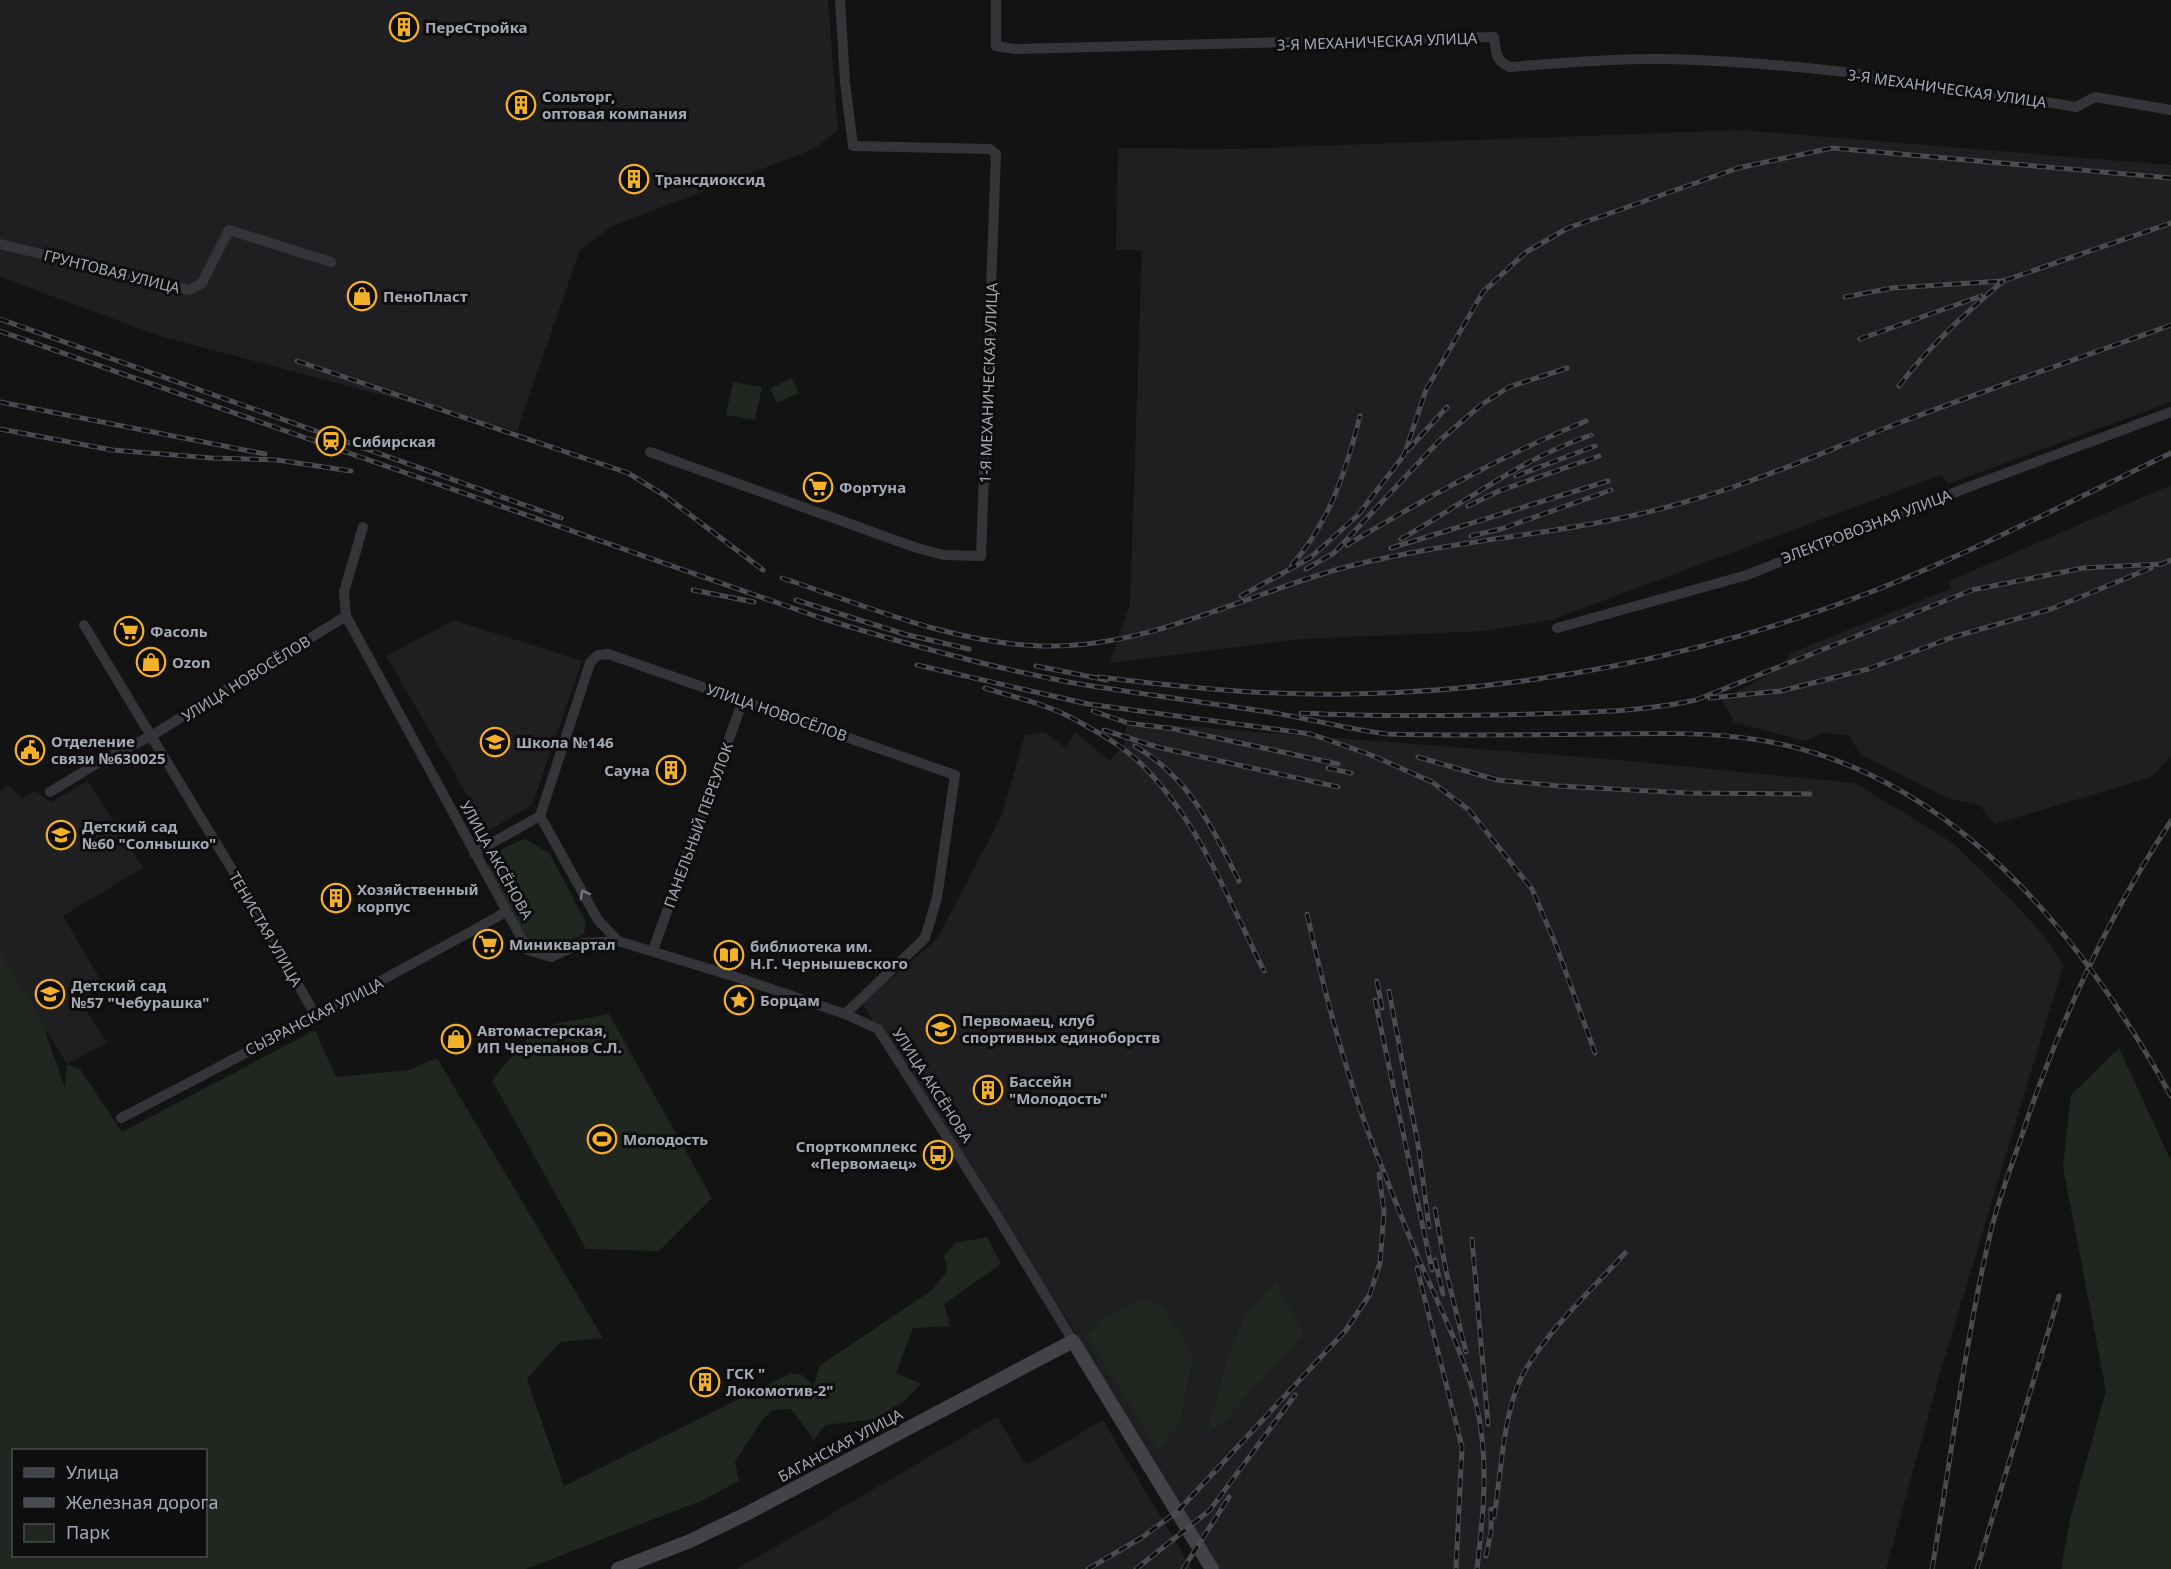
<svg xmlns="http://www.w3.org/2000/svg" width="2171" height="1569" font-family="'Noto Sans',sans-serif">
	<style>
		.built { fill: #1f1f21 }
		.green { fill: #1f2720; fill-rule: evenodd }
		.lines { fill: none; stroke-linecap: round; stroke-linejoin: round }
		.street { stroke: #343539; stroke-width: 10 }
		.secondary { stroke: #424349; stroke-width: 14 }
		.rail-casing { stroke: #4b4c52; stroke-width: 5 }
		.rail { stroke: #0e0e0f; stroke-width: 3; stroke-dasharray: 9; stroke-linecap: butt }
		.oneway { stroke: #72757d }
		.labels { text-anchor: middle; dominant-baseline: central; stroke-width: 6; stroke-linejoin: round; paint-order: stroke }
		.poi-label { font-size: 15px; font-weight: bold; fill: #a4a9b5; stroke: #0e0e0f; text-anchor: start }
		.street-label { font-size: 15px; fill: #a4a9b5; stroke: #0e0e0f }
	</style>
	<rect width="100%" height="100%" fill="#131314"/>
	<g class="built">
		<polygon points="0,0 828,0 838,131 813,149 613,226 580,250 517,431 160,336 0,277"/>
		<polygon points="1741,130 2171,165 2171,402 1948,484 1941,475 1551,620 1486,631 1301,639 1110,663 1130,604 1142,250 1116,250 1118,148 1237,149"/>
		<polygon points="2171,485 2171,756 2152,777 1995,824 1979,805 1947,798 1861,755 1848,735 1824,733 1804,741 1734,722 1722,700 1779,669 1791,653 1950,589 1949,581"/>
		<polygon points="454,620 582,661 532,805 488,831 386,656"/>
		<polygon points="1127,722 1597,758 1855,783 1953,843 2018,907 2049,942 2063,966 1941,1370 1886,1569 1219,1569 1088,1352 862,1004 937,939 1001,817 1025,735 1044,732 1066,748 1075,732 1110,761 1124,744"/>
		<polygon points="88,781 143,868 63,916 104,986 80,1001 107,1043 67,1064 47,1032 37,1037 0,980 0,791 8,785 22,798 35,791 51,802"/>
		<polygon points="997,1417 1026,1465 1103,1420 1192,1569 737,1569"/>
	</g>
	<g class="green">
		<polygon points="792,378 799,393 777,403 770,389"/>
		<polygon points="733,382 762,387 755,420 726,415"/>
		<polygon points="525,839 549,853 586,922 584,934 548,951 531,944 488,866 491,854"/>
		<path d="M 0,952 L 41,1020 L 65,1088 L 67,1064 L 80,1069 L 122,1132 L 315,1030 L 336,1077 L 409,1070 L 437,1058 L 603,1338 L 560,1342 L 527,1379 L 564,1486 L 791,1373 L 802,1375 L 814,1386 L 819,1366 L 932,1290 L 947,1271 L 944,1256 L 955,1243 L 987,1237 L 1001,1264 L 944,1304 L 950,1326 L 913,1328 L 896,1373 L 921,1384 L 904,1401 L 876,1419 L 825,1425 L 814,1440 L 791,1409 L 773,1410 L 762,1420 L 735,1462 L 739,1481 L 703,1500 L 526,1569 L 0,1569 ZM 14,1450 L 206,1450 L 206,1556 L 14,1556 Z"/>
		<polygon points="609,1014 712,1198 659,1251 586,1249 492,1080 537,1027"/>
		<polygon points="2119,1048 2171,1161 2171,1569 2061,1569 2070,1519 2106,1391 2063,1167 2071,1095"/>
		<polygon points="1276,1282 1303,1334 1222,1424 1207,1433 1228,1357 1245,1315"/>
		<polygon points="1140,1300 1162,1305 1193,1356 1180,1422 1158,1450 1087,1336 1102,1318"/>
	</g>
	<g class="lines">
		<g class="street">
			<path d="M 996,0 L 996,46 L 1015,49 L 1494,37 C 1496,51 1495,61 1510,67 C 1571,62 1635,57 1696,60 C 1824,65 1950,86 2076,107 L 2095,97 L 2171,110"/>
			<polyline points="0,244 189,290 202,283 229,230 331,262"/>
			<polyline points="650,452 917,548 944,555 981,556 996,154 990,149 853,146 845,82 840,0"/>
			<polyline points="363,527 344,592 346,616 528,950 551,957 583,943 618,941 739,978 845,1014 878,1029 994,1211 1073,1341"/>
			<polyline points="84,625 239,881 317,1018"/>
			<polyline points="1557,628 1747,575 1966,488 2171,412"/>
			<polyline points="50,792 101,761 151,736 346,616"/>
			<polyline points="540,816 590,663 598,655 608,654 955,775 937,898 925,938 845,1014"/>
			<polyline points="474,853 540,816 598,920 618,941"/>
			<polyline points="653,950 743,700"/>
			<path d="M 121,1118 C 250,1051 379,983 506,912"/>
		</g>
		<polyline class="secondary" points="618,1569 690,1541 748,1513 1073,1341 1212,1569"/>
		<g class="rail-casing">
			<g id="rail">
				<polyline points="1845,297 1892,288 2003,281 2171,223"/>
				<polyline points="0,319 561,518"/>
				<path d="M 0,331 L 821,618 C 902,643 985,666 1068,682 C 1132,693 1197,701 1262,711 C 1304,717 1345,729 1387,734 C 1459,736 1531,735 1603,734 C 1655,733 1708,732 1759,740 C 1952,771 2081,934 2171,1096"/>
				<polyline points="1860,339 1981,296"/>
				<polyline points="297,361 628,473 664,495 763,570"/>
				<path d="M 1899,386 C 1929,346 1965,314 2003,281"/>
				<polyline points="0,402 265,454"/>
				<polyline points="0,429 112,450 212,458 277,460 351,471"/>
				<polyline points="1408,450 1447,407"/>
				<polyline points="1516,476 1595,446"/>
				<polyline points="1468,506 1499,491 1599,456"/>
				<polyline points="1471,536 1501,529 1611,490"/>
				<path d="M 1401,539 C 1466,502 1519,460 1591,435"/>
				<path d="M 1347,545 C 1424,499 1503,455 1586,421"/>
				<polyline points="1391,548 1608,481"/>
				<path d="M 1292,565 C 1330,521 1346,471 1360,416"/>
				<polyline points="1306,569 1334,553 1439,441 1481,405 1509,387 1567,368"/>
				<path d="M 782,578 C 866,606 952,643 1041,646 C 1151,649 1246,593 1350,566 C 1456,539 1566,535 1671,506 C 1751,485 1827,450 1904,421 C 1992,388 2082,357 2171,325"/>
				<polyline points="693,590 754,602"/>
				<polyline points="1241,596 1310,558 1358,515 1404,455 1426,390 1483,292 1526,252 1568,228 1738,168 1832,148 2171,178"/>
				<polyline points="796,600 904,634 969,649"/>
				<polyline points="917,665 1088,704 1311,734 1371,755 1432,782 1469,810 1532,889 1556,945 1595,1053"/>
				<polyline points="1036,666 1107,680"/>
				<path d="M 1099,677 C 1182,687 1266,696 1351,694 C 1529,691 1710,655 1876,590 C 1977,550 2073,500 2171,453"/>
				<path d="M 985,688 C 1013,697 1046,704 1072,718 C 1098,732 1127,748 1147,770 C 1201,826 1230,903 1264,971"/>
				<polyline points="1710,698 1781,691 1868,669 1953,637 2051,609 2151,568"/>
				<polyline points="1093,711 1128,723 1175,729 1338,764"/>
				<path d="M 1301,713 C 1378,717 1455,716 1533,714 C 1588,712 1641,712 1696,700 L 1972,590 L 2083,568 L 2162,564 L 2171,560"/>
				<polyline points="1104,730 1157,747 1338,787"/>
				<path d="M 1135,746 C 1190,778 1211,826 1239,881"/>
				<polyline points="1418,757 1497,780 1559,786 1687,793 1810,794"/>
				<polyline points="1328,768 1351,773"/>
				<path d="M 1307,914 C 1325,994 1344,1068 1373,1145 C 1390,1187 1406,1230 1424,1271 C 1448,1325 1476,1379 1482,1438 C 1487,1482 1482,1526 1477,1569"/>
				<polyline points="1377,981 1382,1008"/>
				<polyline points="1389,991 1419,1150 1429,1227"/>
				<polyline points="1375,1000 1432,1270"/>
				<polyline points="1435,1209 1446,1271 1466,1352"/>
				<polyline points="1472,1239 1488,1424"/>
				<polyline points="1435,1260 1443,1294"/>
				<polyline points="1417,1268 1462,1447 1456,1569"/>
				<path d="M 1494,1517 C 1501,1475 1502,1430 1516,1390 C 1533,1343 1591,1291 1625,1253"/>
				<polyline points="1486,1556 1491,1532 1491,1509"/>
				<polyline points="1088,1569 1141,1538 1178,1511 1346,1330 1370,1294 1380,1263 1384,1211 1379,1174"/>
				<polyline points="1136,1569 1210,1510 1295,1395"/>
				<polyline points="1183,1569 1229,1497"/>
				<path d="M 1932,1569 C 1951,1459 1964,1348 1989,1239 C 1996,1207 2008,1175 2019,1144 C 2056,1030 2105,921 2171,821"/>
				<polyline points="1977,1569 2059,1296"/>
			</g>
		</g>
		<use href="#rail" class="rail"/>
	</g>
	<defs><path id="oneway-chevron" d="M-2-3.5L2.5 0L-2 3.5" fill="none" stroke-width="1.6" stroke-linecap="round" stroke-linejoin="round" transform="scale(1.5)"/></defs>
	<use class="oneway" href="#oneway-chevron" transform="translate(584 894) rotate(-119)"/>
	<defs>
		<g id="building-ring" transform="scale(1.5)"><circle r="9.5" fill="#0e0e0f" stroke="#f5b02a" stroke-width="1.5"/><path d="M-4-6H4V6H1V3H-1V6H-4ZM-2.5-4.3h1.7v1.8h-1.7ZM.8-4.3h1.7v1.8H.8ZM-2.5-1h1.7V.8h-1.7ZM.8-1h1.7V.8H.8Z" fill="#f5b02a"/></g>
		<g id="shop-ring" transform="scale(1.5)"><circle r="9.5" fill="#0e0e0f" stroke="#f5b02a" stroke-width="1.5"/><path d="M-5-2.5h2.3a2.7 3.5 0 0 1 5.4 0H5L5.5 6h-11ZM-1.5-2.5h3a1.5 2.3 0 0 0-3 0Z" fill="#f5b02a"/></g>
		<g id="station-ring" transform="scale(1.5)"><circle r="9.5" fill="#0e0e0f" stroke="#f5b02a" stroke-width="1.5"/><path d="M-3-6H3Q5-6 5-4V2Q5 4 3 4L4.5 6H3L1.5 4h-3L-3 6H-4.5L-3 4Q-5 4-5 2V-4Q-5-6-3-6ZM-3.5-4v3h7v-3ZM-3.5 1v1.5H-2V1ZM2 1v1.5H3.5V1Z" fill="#f5b02a"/></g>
		<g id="supermarket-ring" transform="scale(1.5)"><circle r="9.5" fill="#0e0e0f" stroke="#f5b02a" stroke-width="1.5"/><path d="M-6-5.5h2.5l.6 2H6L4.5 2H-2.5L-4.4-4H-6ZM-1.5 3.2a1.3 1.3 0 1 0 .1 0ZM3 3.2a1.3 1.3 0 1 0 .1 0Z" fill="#f5b02a"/></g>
		<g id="school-ring" transform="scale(1.5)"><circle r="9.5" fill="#0e0e0f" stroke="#f5b02a" stroke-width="1.5"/><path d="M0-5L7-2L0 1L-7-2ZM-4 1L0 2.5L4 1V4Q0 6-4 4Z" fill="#f5b02a"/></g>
		<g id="civic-ring" transform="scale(1.5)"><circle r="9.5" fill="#0e0e0f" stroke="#f5b02a" stroke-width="1.5"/><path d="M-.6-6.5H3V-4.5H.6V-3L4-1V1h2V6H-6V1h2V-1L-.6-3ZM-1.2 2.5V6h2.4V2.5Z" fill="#f5b02a"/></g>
		<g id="library-ring" transform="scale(1.5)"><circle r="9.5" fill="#0e0e0f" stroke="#f5b02a" stroke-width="1.5"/><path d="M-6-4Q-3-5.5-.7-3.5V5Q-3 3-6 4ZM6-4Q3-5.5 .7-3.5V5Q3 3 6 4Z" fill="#f5b02a"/></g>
		<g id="sight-ring" transform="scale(1.5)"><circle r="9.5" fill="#0e0e0f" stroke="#f5b02a" stroke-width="1.5"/><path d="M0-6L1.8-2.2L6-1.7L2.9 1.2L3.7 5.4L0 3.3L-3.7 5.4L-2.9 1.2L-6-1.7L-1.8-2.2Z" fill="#f5b02a"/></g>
		<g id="stadium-ring" transform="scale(1.5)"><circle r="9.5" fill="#0e0e0f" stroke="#f5b02a" stroke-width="1.5"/><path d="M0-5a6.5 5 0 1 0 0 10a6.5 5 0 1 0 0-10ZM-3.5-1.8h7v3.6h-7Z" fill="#f5b02a"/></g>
		<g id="bus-ring" transform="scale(1.5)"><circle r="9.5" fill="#0e0e0f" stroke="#f5b02a" stroke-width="1.5"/><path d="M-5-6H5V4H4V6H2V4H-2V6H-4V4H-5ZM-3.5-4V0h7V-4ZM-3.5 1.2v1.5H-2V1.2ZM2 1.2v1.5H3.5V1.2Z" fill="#f5b02a"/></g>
	</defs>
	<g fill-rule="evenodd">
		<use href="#building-ring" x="404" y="27"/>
		<use href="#building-ring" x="521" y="105"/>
		<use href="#building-ring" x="634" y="179"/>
		<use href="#shop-ring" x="362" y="296"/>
		<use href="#station-ring" x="331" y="441"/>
		<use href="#supermarket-ring" x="818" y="487"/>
		<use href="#supermarket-ring" x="129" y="631"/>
		<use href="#shop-ring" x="151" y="662"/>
		<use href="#school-ring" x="495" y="742"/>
		<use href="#civic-ring" x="30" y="750"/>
		<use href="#building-ring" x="671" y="770"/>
		<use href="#school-ring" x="61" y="835"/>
		<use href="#building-ring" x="336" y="898"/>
		<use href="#supermarket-ring" x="488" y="944"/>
		<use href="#library-ring" x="729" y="955"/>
		<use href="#school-ring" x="50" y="994"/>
		<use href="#sight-ring" x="739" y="1000"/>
		<use href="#school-ring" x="941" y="1029"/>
		<use href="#shop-ring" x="456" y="1039"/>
		<use href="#building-ring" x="988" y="1090"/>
		<use href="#stadium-ring" x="602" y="1139"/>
		<use href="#bus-ring" x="938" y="1155"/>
		<use href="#building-ring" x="705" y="1382"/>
	</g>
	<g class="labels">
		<g class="poi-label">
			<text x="425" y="27">ПереСтройка</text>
			<text x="542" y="96">Сольторг,<tspan x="542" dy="17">оптовая компания</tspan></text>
			<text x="655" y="179">Трансдиоксид</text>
			<text x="383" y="296">ПеноПласт</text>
			<text x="352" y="441">Сибирская</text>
			<text x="839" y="487">Фортуна</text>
			<text x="150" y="631">Фасоль</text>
			<text x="172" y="662">Ozon</text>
			<text x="51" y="741">Отделение<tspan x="51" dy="17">связи №630025</tspan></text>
			<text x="516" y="742">Школа №146</text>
			<text x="650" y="770" text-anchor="end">Сауна</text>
			<text x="82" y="826">Детский сад<tspan x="82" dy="17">№60 "Солнышко"</tspan></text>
			<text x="357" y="889">Хозяйственный<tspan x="357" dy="17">корпус</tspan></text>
			<text x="509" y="944">Миниквартал</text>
			<text x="750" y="946">библиотека им.<tspan x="750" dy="17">Н.Г. Чернышевского</tspan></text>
			<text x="71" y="985">Детский сад<tspan x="71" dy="17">№57 "Чебурашка"</tspan></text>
			<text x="760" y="1000">Борцам</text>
			<text x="962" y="1020">Первомаец, клуб<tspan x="962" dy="17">спортивных единоборств</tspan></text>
			<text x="477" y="1030">Автомастерская,<tspan x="477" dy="17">ИП Черепанов С.Л.</tspan></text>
			<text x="1009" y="1081">Бассейн<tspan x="1009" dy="17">"Молодость"</tspan></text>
			<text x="623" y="1139">Молодость</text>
			<text x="917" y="1146" text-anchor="end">Спорткомплекс<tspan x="917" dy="17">«Первомаец»</tspan></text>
			<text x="726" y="1373">ГСК "<tspan x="726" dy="17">Локомотив-2"</tspan></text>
		</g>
		<g class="street-label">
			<text transform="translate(1377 41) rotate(-2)">3-Я МЕХАНИЧЕСКАЯ УЛИЦА</text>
			<text transform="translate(1947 88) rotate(8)">3-Я МЕХАНИЧЕСКАЯ УЛИЦА</text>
			<text transform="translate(112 271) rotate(14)">ГРУНТОВАЯ УЛИЦА</text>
			<text transform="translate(988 383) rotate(-88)">1-Я МЕХАНИЧЕСКАЯ УЛИЦА</text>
			<text transform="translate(1866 526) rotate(-21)">ЭЛЕКТРОВОЗНАЯ УЛИЦА</text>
			<text transform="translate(246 678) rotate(-32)">УЛИЦА НОВОСЁЛОВ</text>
			<text transform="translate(777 712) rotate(19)">УЛИЦА НОВОСЁЛОВ</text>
			<text transform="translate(698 825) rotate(-70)">ПАНЕЛЬНЫЙ ПЕРЕУЛОК</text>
			<text transform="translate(497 860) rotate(61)">УЛИЦА АКСЁНОВА</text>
			<text transform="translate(266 929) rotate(60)">ТЕНИСТАЯ УЛИЦА</text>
			<text transform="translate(314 1016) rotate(-27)">СЫЗРАНСКАЯ УЛИЦА</text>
			<text transform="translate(933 1085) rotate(57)">УЛИЦА АКСЁНОВА</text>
			<text transform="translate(840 1445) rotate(-28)">БАГАНСКАЯ УЛИЦА</text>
		</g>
	</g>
	<rect x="12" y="1449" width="195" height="108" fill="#0e0e0f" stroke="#4a4c51" stroke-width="1.5"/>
	<rect x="24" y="1468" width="30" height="9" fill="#424349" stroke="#4a4c51" stroke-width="1.5"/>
	<text x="66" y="1479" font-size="18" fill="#a4a9b5">Улица</text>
	<rect x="24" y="1498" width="30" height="9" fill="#4b4c52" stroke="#4a4c51" stroke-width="1.5"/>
	<text x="66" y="1509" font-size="18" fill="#a4a9b5">Железная дорога</text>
	<rect x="24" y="1524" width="30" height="18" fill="#1f2720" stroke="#4a4c51" stroke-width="1.5"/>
	<text x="66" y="1539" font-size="18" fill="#a4a9b5">Парк</text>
</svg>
